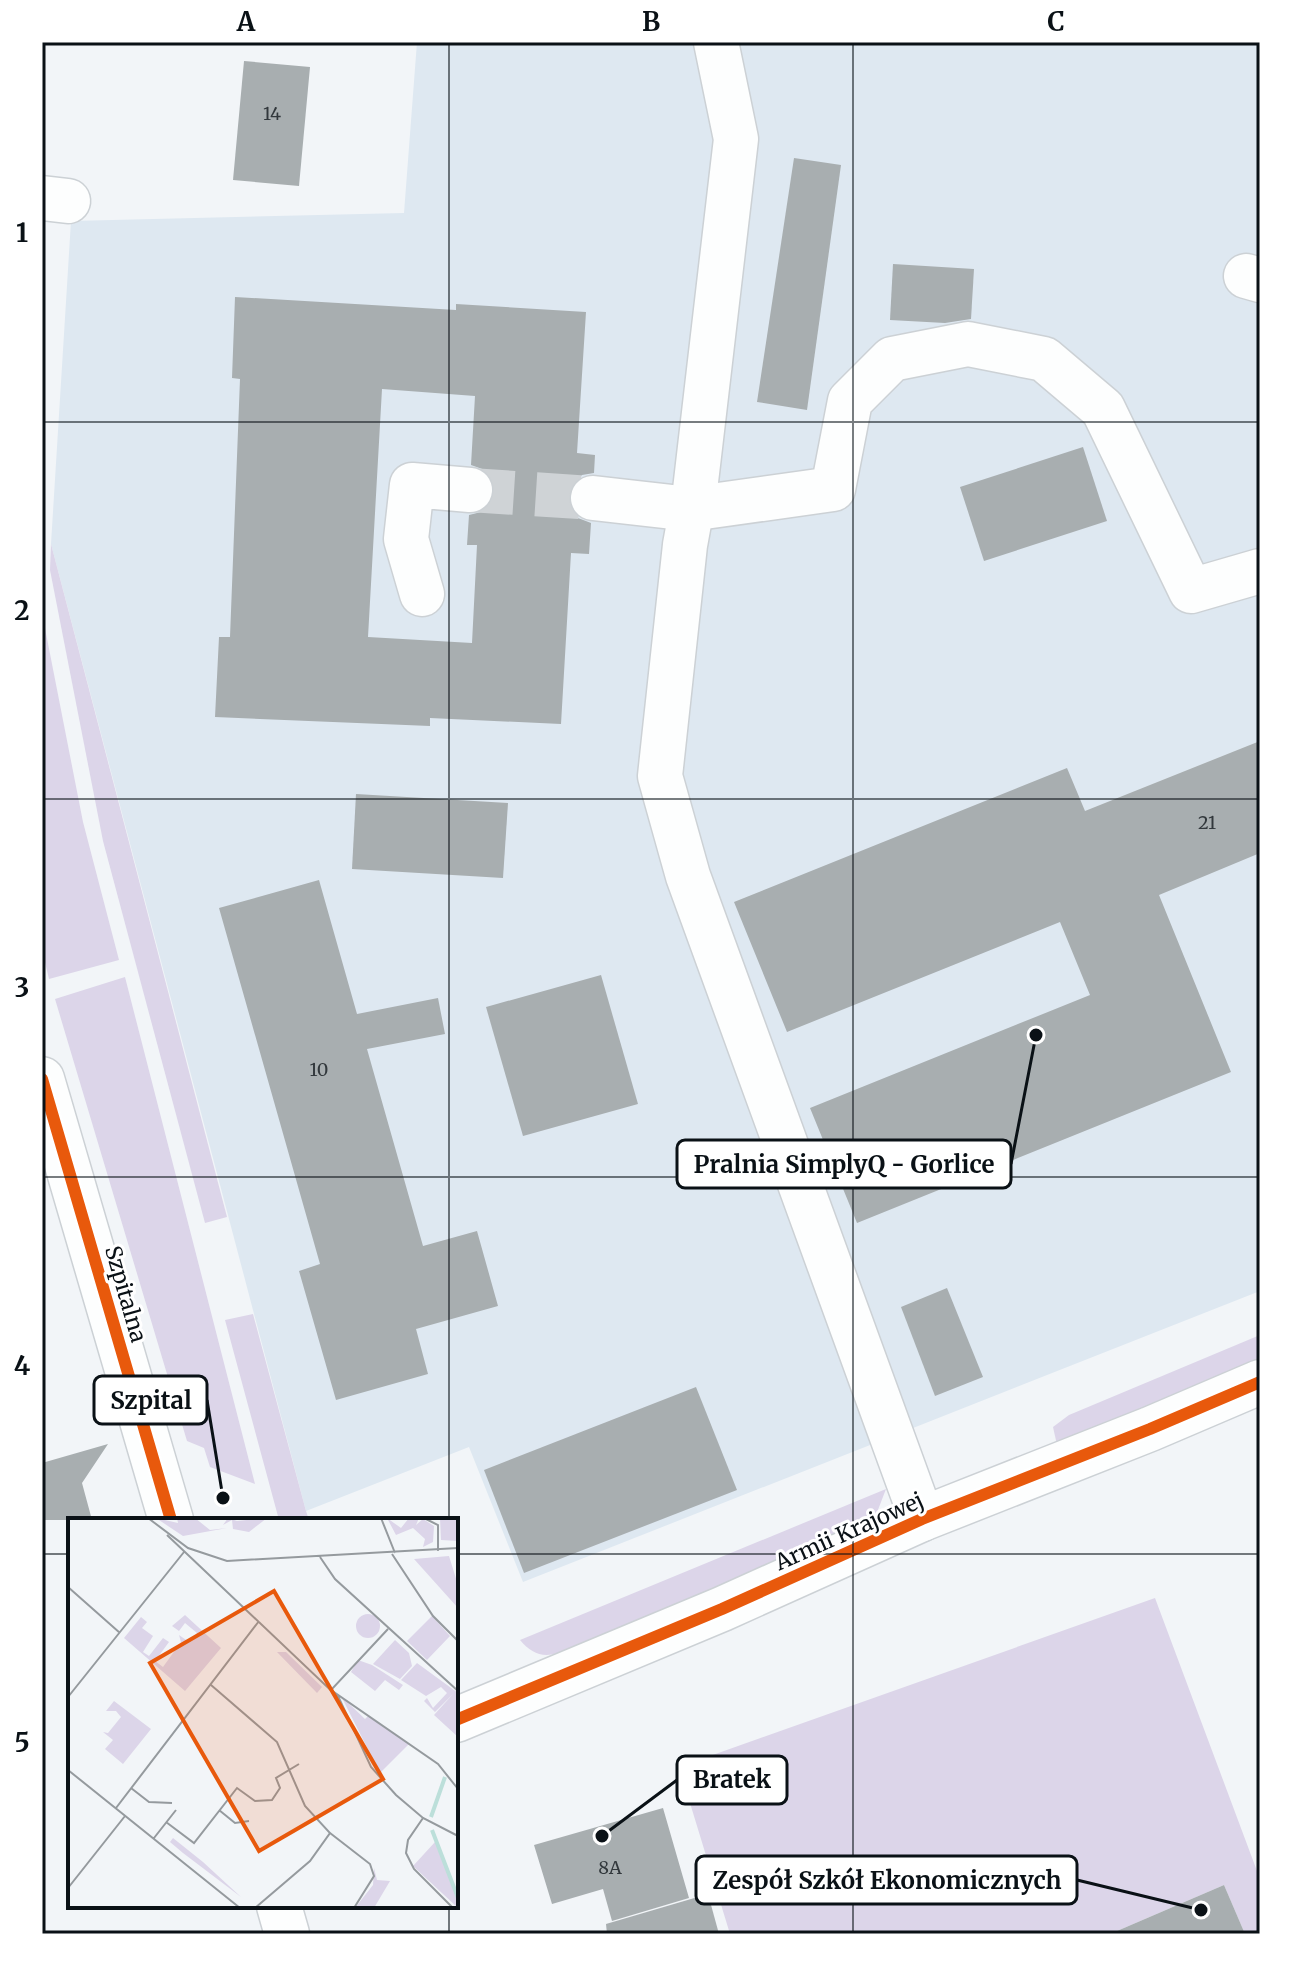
<svg xmlns="http://www.w3.org/2000/svg" width="1302" height="1976" font-family="Merriweather,serif">
	<style>
		.built { fill: #dee8f1 }
		.green { fill: #dcd5e9 }
		.building { fill: #a8aeb0; fill-rule: evenodd }
		.lines { fill: none; stroke-linecap: round; stroke-linejoin: round }
		.minor-tunnel { stroke: #cfd3d6; stroke-width: 44; stroke-dasharray: 44 22; stroke-linecap: butt }
		.minor-casing { stroke: #ccd1d5; stroke-width: 47 }
		.minor { stroke: #fdfefe; stroke-width: 44 }
		.cycleway-casing { stroke: #fff; stroke-width: 17 }
		.cycleway { stroke: #e8590c; stroke-width: 12 }
		.grid { fill: none; stroke: #0a1116; stroke-width: 2; stroke-opacity: 0.55 }
		.labels { text-anchor: middle; dominant-baseline: central; stroke-width: 6; stroke-linejoin: round; paint-order: stroke }
		.number-label { font-size: 18px; fill: #32383c }
		.street-label { font-size: 22px; fill: #0a1116; stroke: #fff }
		.inset-river { fill: none; stroke: #bcdfda; stroke-width: 4 }
		.inset-road { fill: none; stroke: #959a9e; stroke-width: 2 }
		.view { fill: #e8590c; fill-opacity: 0.15; stroke: #e8590c; stroke-width: 4 }
		.inset-edge { fill: none; stroke: #0a1116; stroke-width: 4 }
		.leader { fill: none; stroke: #0a1116; stroke-width: 3 }
		.callout-dot { fill: #0a1116; stroke: #fff; stroke-width: 3 }
		.callout { fill: #fff; stroke: #0a1116; stroke-width: 3 }
		.callout-label { font-size: 24px; text-anchor: middle; font-weight: bold; fill: #0a1116 }
		.neatline { fill: none; stroke: #0a1116; stroke-width: 3 }
		.grid-label { font-size: 26px; text-anchor: middle; font-weight: bold; fill: #0a1116 }
	</style>
	<rect width="100%" height="100%" fill="#f2f5f8"/>
	<polygon class="built" points="417,42 1260,42 1260,1291 523,1582 469,1447 306,1511 51,544 71,221 404,213"/>
	<g class="green">
		<polygon points="51,544 227,1217 205,1223 103,841 50,570"/>
		<polygon points="42,613 83,822 119,960 49,979 42,950"/>
		<polygon points="125,977 255,1484 210,1467 204,1448 187,1441 55,999"/>
		<polygon points="253,1314 306,1511 309,1520 279,1520 225,1320"/>
		<polygon points="1260,1335 1260,1362 1057,1445 1053,1427 1069,1415"/>
		<path d="M 886,1489 L 876,1515 L 865,1526 L 558,1653 C 542,1658 531,1653 520,1640 Z"/>
		<polygon points="1155,1598 1260,1879 1260,1934 1245,1934 1224,1885 1110,1934 730,1934 679,1767"/>
	</g>
	<g class="building">
		<polygon points="244,61 310,67 299,186 233,180"/>
		<polygon points="794,158 841,165 807,410 757,402"/>
		<polygon points="893,264 974,269 971,319 945,323 890,320"/>
		<path d="M 235,297 L 456,310 L 456,304 L 586,312 L 577,453 L 595,455 L 594,473 L 582,475 L 573,483 L 568,496 L 570,509 L 578,518 L 591,523 L 589,554 L 571,553 L 561,724 L 430,718 L 430,726 L 215,717 L 219,637 L 230,637 L 240,379 L 232,378 ZM 382,389 L 475,396 L 471,465 L 485,470 L 492,479 L 495,491 L 490,505 L 481,512 L 469,515 L 467,545 L 477,545 L 472,643 L 368,637 Z"/>
		<polygon points="1083,447 1107,521 984,561 960,487"/>
		<polygon points="1260,741 1260,853 1159,895 1231,1072 857,1223 810,1108 1090,995 1060,922 787,1032 734,902 1067,768 1085,811"/>
		<polygon points="356,794 508,803 503,878 352,869"/>
		<polygon points="319,880 357,1014 438,998 445,1034 367,1049 423,1246 477,1231 498,1306 416,1329 428,1374 336,1400 299,1271 320,1264 219,908"/>
		<polygon points="601,975 638,1104 523,1136 486,1007"/>
		<polygon points="947,1288 983,1377 935,1396 901,1307"/>
		<polygon points="696,1387 737,1490 524,1573 484,1470"/>
		<polygon points="108,1444 82,1483 92,1520 42,1520 42,1463"/>
		<polygon points="663,1808 689,1898 612,1921 603,1889 552,1904 534,1845"/>
		<polygon points="1224,1885 1245,1934 1110,1934"/>
		<polygon points="708,1894 719,1934 607,1934 606,1924"/>
	</g>
	<g class="lines">
		<polyline class="minor-tunnel" points="470,490 593,498"/>
		<g class="minor-casing">
			<g id="minor">
				<polyline points="716,42 736,139 695,490 685,545 660,776 688,876 922,1519"/>
				<polyline points="42,198 68,201"/>
				<polyline points="1246,276 1260,280"/>
				<polyline points="593,498 690,509 833,489 850,401 892,359 968,344 1044,359 1103,409 1191,591 1260,571"/>
				<polyline points="422,594 406,539 412,485 470,490"/>
				<polyline points="42,1079 171,1520"/>
				<polyline points="456,1720 722,1609 922,1519 1150,1429 1260,1382"/>
				<polyline points="279,1906 287,1934"/>
			</g>
		</g>
		<use href="#minor" class="minor"/>
		<g class="cycleway-casing">
			<g id="cycleway">
				<polyline points="42,1079 171,1520"/>
				<polyline points="456,1720 722,1609 922,1519 1150,1429 1260,1382"/>
			</g>
		</g>
		<use href="#cycleway" class="cycleway"/>
	</g>
	<path class="grid" d="M 449,42 L 449,1520M 853,42 L 853,1934M 42,422 L 1260,422M 42,799 L 1260,799M 42,1177 L 1260,1177M 42,1554 L 70,1554M 456,1554 L 1260,1554M 449,1906 L 449,1934"/>
	<g class="labels">
		<g class="number-label">
			<text x="272" y="113">14</text>
			<text x="1207" y="822">21</text>
			<text x="319" y="1069">10</text>
			<text x="610" y="1867">8A</text>
		</g>
		<g class="street-label">
			<text transform="translate(126 1294) rotate(74)">Szpitalna</text>
			<text transform="translate(849 1531) rotate(-24)">Armii Krajowej</text>
		</g>
	</g>
	<g transform="translate(68 1518)">
		<rect width="390" height="390" fill="#f2f5f8"/>
		<path d="M 88,0 L 110,5 L 109,0 L 127,0 L 142,12 L 159,10 L 115,18 ZM 160,0 L 169,3 L 199,0 L 181,14 L 165,11 L 164,2 L 155,7 ZM 319,0 L 333,10 L 341,0 L 351,0 L 348,7 L 355,1 L 366,8 L 365,24 L 355,29 L 357,21 L 345,10 L 328,17 ZM 372,0 L 390,0 L 390,23 L 373,22 ZM 381,38 L 390,67 L 390,90 L 346,41 ZM288 108a12 12 0 1 1 24 0a12 12 0 1 1-24 0ZM 117,97 L 153,130 L 117,173 L 56,120 L 73,99 L 79,104 L 74,110 L 85,118 L 75,134 L 81,138 L 95,120 L 101,124 L 87,143 L 95,149 L 113,124 L 111,117 L 121,124 L 129,115 L 117,105 L 111,113 L 104,108 ZM 364,98 L 382,118 L 359,142 L 339,123 ZM 327,122 L 341,135 L 344,148 L 332,161 L 305,146 ZM 209,134 L 218,134 L 254,169 L 249,175 ZM 290,142 L 304,147 L 335,167 L 331,172 L 317,162 L 307,173 L 283,154 ZM 349,145 L 390,175 L 390,219 L 366,197 L 385,176 L 367,194 L 356,183 L 359,180 L 365,190 L 379,175 L 373,169 L 358,178 L 333,162 ZM 273,178 L 297,201 L 300,198 L 341,226 L 312,255 ZM 46,183 L 83,211 L 55,246 L 37,231 L 45,222 L 35,214 L 40,215 L 53,199 L 48,193 L 38,193 ZM 105,320 L 135,344 L 173,379 L 115,335 L 102,324 ZM 367,324 L 390,382 L 390,390 L 345,348 ZM 306,350 L 309,362 L 322,363 L 306,390 L 287,390 L 305,367 Z" fill="#dcd5e9"/>
		<path class="inset-river" d="M 363,299 L 377,259M 364,312 L 390,380"/>
		<path class="inset-road" d="M 80,0 L 120,30 L 159,43 L 390,30M 313,0 L 327,35M 356,0 L 370,7 L 370,33M 99,17 L 271,180 L 303,249 L 328,277 L 355,300 L 390,318M 324,36 L 365,98 L 390,123M 252,39 L 267,61 L 390,173M 0,69 L 52,115M 320,111 L 263,172 L 370,246 L 390,271M 143,167 L 209,224 L 237,288 L 262,315 L 242,343 L 187,390M 0,179 L 116,34M 0,252 L 172,390M 63,270 L 81,284 L 104,285M 48,290 L 191,103M 151,292 L 167,305 L 181,303M 355,300 L 340,322 L 338,335 L 346,351 L 385,390M 98,304 L 126,325 L 169,270 L 187,283 L 204,282 L 212,270 L 208,260 L 231,246M 262,315 L 302,346 L 306,358 L 286,390M 86,320 L 108,292M 0,370 L 57,298"/>
		<path class="view" d="M 206,73 L 315,261 L 191,333 L 82,145 Z"/>
		<rect width="390" height="390" class="inset-edge"/>
	</g>
	<path class="leader" d="M1036 1035L1011 1164M223 1498L207 1400M602 1836L677 1780M1201 1910L1077 1880"/>
	<g class="callout-dot">
		<circle cx="1036" cy="1035" r="8"/>
		<circle cx="223" cy="1498" r="8"/>
		<circle cx="602" cy="1836" r="8"/>
		<circle cx="1201" cy="1910" r="8"/>
	</g>
	<g class="callout">
		<rect x="677" y="1140" width="334" height="48" rx="8"/>
		<rect x="94" y="1376" width="113" height="48" rx="8"/>
		<rect x="677" y="1756" width="110" height="48" rx="8"/>
		<rect x="696" y="1856" width="381" height="48" rx="8"/>
	</g>
	<g class="callout-label">
		<text x="844" y="1173">Pralnia SimplyQ - Gorlice</text>
		<text x="151" y="1409">Szpital</text>
		<text x="732" y="1788">Bratek</text>
		<text x="887" y="1889">Zespół Szkół Ekonomicznych</text>
	</g>
	<rect width="1302" height="1976" fill="none" stroke="#ffffff" stroke-width="88"/>
	<rect x="44" y="44" width="1214" height="1888" class="neatline"/>
	<g class="grid-label">
		<text x="246" y="31">A</text>
		<text x="651" y="31">B</text>
		<text x="1056" y="31">C</text>
		<text x="22" y="242">1</text>
		<text x="22" y="620">2</text>
		<text x="22" y="997">3</text>
		<text x="22" y="1375">4</text>
		<text x="22" y="1752">5</text>
	</g>
</svg>
